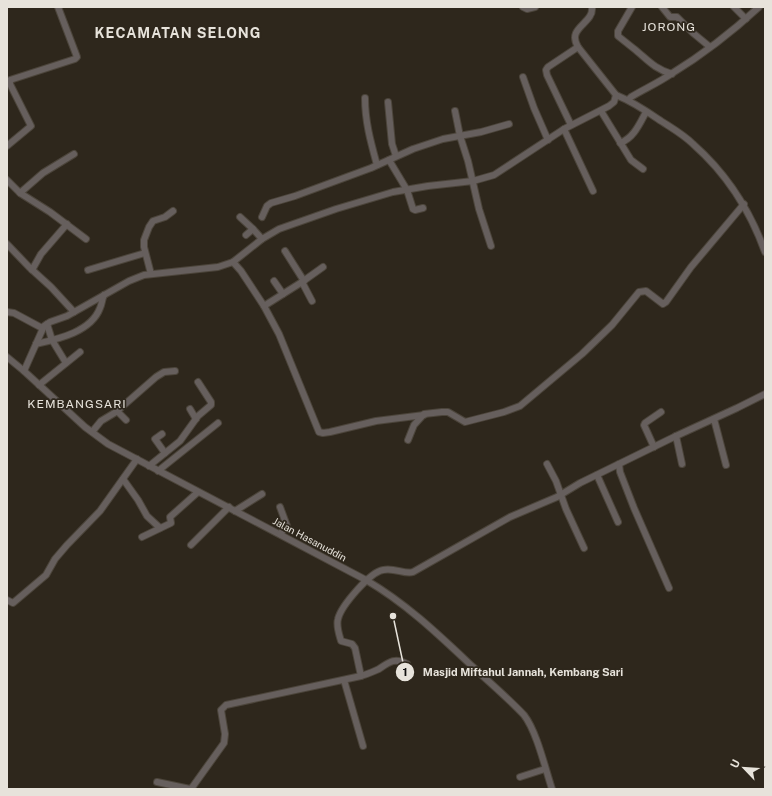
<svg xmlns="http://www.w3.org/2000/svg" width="772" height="796" font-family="'Public Sans',sans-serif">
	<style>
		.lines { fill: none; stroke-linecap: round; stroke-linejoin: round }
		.minor-casing { stroke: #4c453b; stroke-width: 8 }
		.minor { stroke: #665f5d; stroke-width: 6 }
		.labels { text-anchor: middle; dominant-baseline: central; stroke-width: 3.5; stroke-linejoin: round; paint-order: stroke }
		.street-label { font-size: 10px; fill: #e7e3db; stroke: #2e271c }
		.quarter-label { font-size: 12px; letter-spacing: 1px; fill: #e7e3db; stroke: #2e271c }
		.district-label { font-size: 14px; font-weight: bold; letter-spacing: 1px; fill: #e7e3db; stroke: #2e271c }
		.leader { fill: none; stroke: #e7e3db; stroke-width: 1.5 }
		.callout-dot { fill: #e7e3db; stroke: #2e271c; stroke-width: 1.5 }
		.mark-label { font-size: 12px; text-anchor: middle; font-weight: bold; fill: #111 }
		.callout-label { font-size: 11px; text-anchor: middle; font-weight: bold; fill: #e7e3db; stroke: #2e271c; stroke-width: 3.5; stroke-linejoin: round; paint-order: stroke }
	</style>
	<rect width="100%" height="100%" fill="#2e271c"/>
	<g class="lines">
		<g class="minor-casing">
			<g id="minor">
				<polyline points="523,7 527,9 535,7"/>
				<path d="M 632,7 L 618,31 L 618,36 C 623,40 628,44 633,48 C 647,59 654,69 672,74"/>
				<polyline points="662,7 670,17 677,17 693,33 710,47"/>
				<polyline points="734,7 746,19"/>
				<polyline points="523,77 534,108 548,140"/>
				<path d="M 616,95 C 631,101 645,110 658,119 C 670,127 683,134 693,144 C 727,174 750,210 765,252"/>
				<path d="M 365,98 C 365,122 371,143 377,165"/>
				<path d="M 628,100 L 631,97 C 644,89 658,83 671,74 C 702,55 732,32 759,7"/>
				<polyline points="388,102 392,144 396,156"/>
				<polyline points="455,111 460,136 468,161 479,209 491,246"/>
				<polyline points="601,111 631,160 643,169"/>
				<polyline points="571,125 547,75 546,70 548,67 578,47"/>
				<polyline points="564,129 593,191"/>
				<path d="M 620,143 C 634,138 640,123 646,112"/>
				<polyline points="7,146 31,126 10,84 10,80 75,59 77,57 58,7"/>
				<polyline points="389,160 407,190 413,209 415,210 423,208"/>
				<polyline points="7,180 20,193 50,212 86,239"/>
				<polyline points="20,193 43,173 74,154"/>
				<polyline points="240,217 253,229 262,239"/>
				<polyline points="262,217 267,206 271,203 295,196 371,168 413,149 443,139 481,132 509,124"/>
				<polyline points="246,235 253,229"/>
				<polyline points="7,244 29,267 51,287 74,312"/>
				<polyline points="285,251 304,281"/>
				<polyline points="233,262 241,271 264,306 279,334 319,432 323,433 330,432 376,421 424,415"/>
				<polyline points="32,270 41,254 67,224"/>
				<polyline points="88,270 145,253"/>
				<polyline points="151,274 144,247 144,240 149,227 153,221 165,217 173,211"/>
				<polyline points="274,281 283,294"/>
				<polyline points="302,282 312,301"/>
				<polyline points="264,306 302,282 323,267"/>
				<polyline points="7,312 14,313 42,328"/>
				<polyline points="47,324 52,340 66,363"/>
				<path d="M 36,344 C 58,339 91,332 100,308 C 102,304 102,299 104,295"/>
				<path d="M 7,357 L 24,371 L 85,427 L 108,444 L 366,580 C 407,604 439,635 473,667 C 490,683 508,698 524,715 C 537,732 545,768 552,789"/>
				<path d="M 24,371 L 44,326 L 50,322 L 67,316 L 129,281 L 144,275 L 218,267 L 233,262 L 262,239 L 279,229 L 336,209 L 393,192 L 428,186 L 473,181 L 494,175 L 564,129 L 609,106 L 614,102 L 616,95 L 578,47 C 566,27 594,24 592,7"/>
				<polyline points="39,385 80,352"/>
				<polyline points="190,409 196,419"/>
				<polyline points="117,411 126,420"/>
				<polyline points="714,419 726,465"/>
				<polyline points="92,432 101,421 116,412 156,377 164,372 175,371"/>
				<polyline points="162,434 155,439 165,453"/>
				<polyline points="676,436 682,464"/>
				<polyline points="408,440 414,425 424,414 442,412 448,412 465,422 504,412 520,406 582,354 612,325 639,292 646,291 663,304 666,302 691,267 744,204"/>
				<polyline points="654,447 644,425 645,423 661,412"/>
				<polyline points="547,464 556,481 566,509 584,548"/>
				<polyline points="619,464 620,472 634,508 669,588"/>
				<polyline points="149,466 180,441 198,416 211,405 211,402 198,382"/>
				<polyline points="158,471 218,423"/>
				<polyline points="597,475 618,522"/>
				<polyline points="123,479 138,500 147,516 160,528"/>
				<polyline points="280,507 287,526 280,534"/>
				<polyline points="235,511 262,494"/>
				<polyline points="142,537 169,524 171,523 170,517 198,492"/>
				<polyline points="191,545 229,507"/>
				<polyline points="7,600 13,603 46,575 55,559 67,545 100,511 137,459"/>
				<path d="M 361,676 C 367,674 373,672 379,669 C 389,662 395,657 407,664"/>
				<polyline points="344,680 363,746"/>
				<polyline points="520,777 545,769"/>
				<polyline points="157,782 190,789"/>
				<path d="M 191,789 L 224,743 L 225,734 L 221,710 L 226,705 L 361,676 L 355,648 L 352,644 L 341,641 C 339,634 336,626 338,619 C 341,606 370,572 383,570 C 394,567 405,575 413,572 L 510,517 L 557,497 L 580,483 L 676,436 L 737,408 L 765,394"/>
			</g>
		</g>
		<use href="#minor" class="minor"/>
	</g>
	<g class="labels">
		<g class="street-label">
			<text transform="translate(310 539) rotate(28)">Jalan Hasanuddin</text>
		</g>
		<g class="quarter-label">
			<text x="669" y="27">JORONG</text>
			<text x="77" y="404">KEMBANGSARI</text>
		</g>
		<g class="district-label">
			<text x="178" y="33">KECAMATAN SELONG</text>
		</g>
	</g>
	<path class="leader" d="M393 616L405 672"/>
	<g class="callout-dot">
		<circle cx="393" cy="616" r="4"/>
		<circle cx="405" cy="672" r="10"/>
	</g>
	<g class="mark-label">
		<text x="405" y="676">1</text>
	</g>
	<g class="callout-label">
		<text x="523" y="676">Masjid Miftahul Jannah, Kembang Sari</text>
	</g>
	<rect width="772" height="796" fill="none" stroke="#e7e3db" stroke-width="16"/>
	<g transform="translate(744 768) rotate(295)" stroke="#2e271c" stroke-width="3" paint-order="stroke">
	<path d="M0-3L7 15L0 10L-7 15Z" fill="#e7e3db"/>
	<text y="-6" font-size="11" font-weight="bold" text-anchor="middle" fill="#e7e3db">U</text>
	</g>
</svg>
